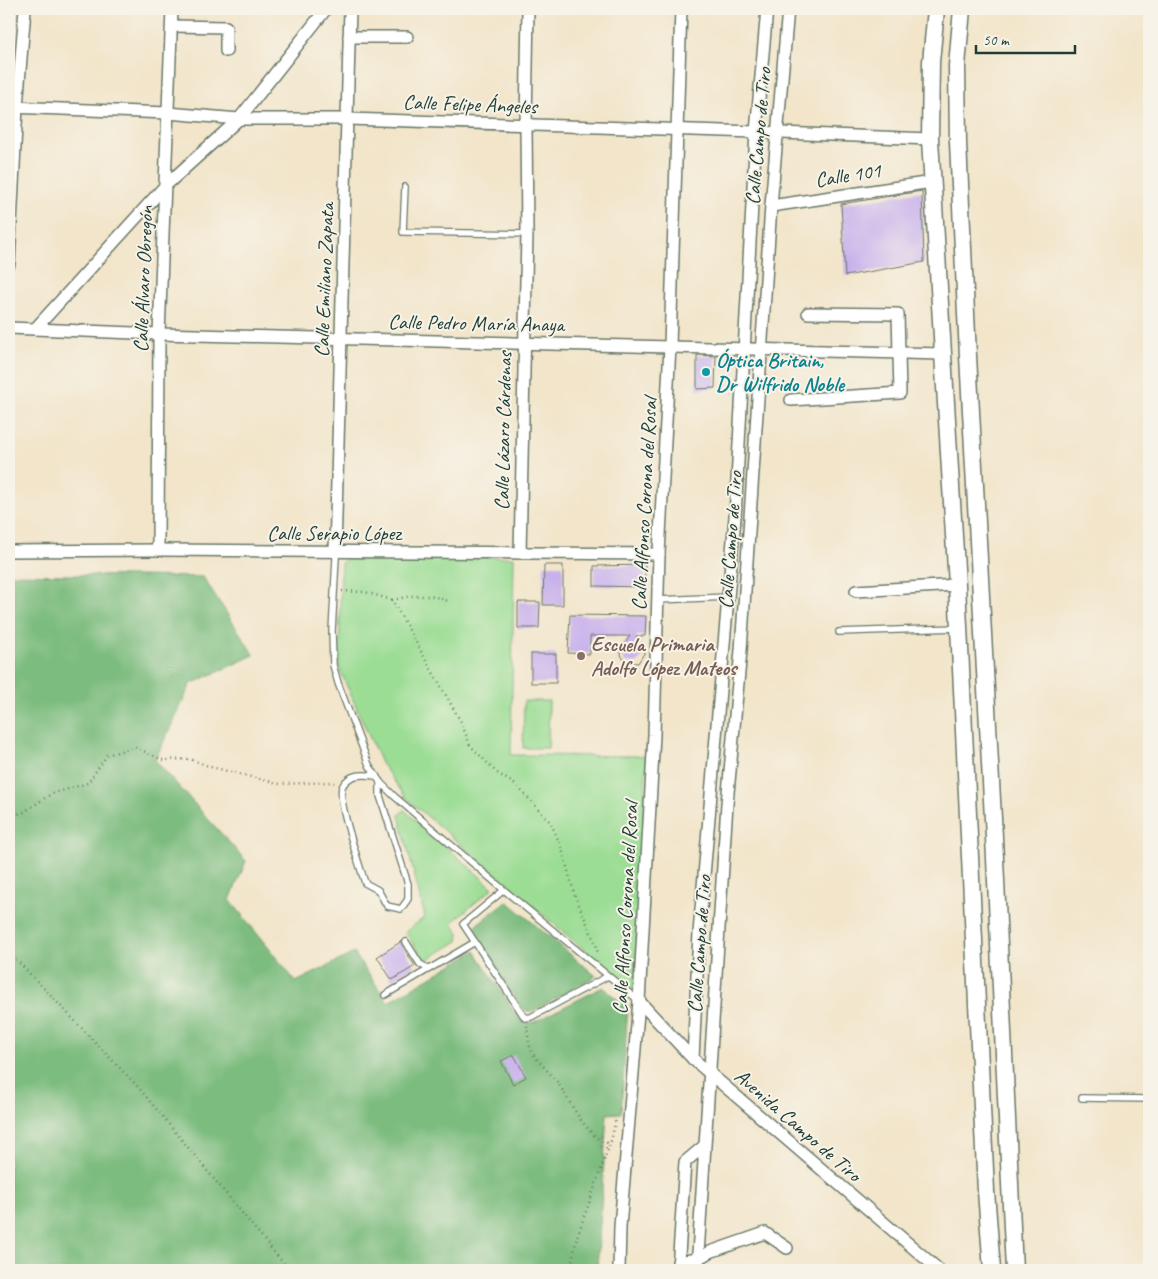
<svg xmlns="http://www.w3.org/2000/svg" width="1158" height="1279" font-family="Caveat,sans-serif">
	<style>
		.green { fill: #9bdd94; stroke: #5d8d64 }
		.forest { fill: #7cbc7e; stroke: #4e7c59 }
		.building { fill: #c8b1ec }
		.lines { fill: none; stroke-linecap: round; stroke-linejoin: round }
		.service-casing { stroke: #697868; stroke-width: 8 }
		.minor-casing { stroke: #697868; stroke-width: 14 }
		.secondary-casing { stroke: #697868; stroke-width: 19 }
		.path { stroke: #697868; stroke-width: 2.5; stroke-dasharray: 1 4; stroke-linecap: butt }
		.service { stroke: #fff; stroke-width: 5.5 }
		.minor { stroke: #fff; stroke-width: 11 }
		.secondary { stroke: #fff; stroke-width: 16 }
		.culture-dot { fill: #0f9aa8; stroke: #f7f3e8; stroke-width: 2 }
		.education-dot { fill: #8d6e63; stroke: #f7f3e8; stroke-width: 2 }
		.labels { text-anchor: middle; dominant-baseline: central; stroke-width: 4; stroke-linejoin: round; paint-order: stroke }
		.street-label { font-size: 21px; fill: #1f3d34; stroke: #f7f3e8 }
		.culture-label { font-size: 21px; font-weight: bold; fill: #0d838f; stroke: #f7f3e8; text-anchor: start }
		.education-label { font-size: 21px; font-weight: bold; fill: #785e54; stroke: #f7f3e8; text-anchor: start }
	</style>
	<rect width="100%" height="100%" fill="#f7f3e8"/>
	<filter id="ink" filterUnits="userSpaceOnUse"><feTurbulence type="fractalNoise" baseFrequency=".02" numOctaves="2"/><feDisplacementMap in="SourceGraphic" scale="10" xChannelSelector="R" yChannelSelector="G"/><feConvolveMatrix kernelMatrix="1 2 1 2 8 2 1 2 1" color-interpolation-filters="sRGB"/></filter>
	<filter id="wash" filterUnits="userSpaceOnUse"><feTurbulence type="fractalNoise" baseFrequency=".0096" numOctaves="4" result="noise"/><feDisplacementMap in="SourceGraphic" scale="20" xChannelSelector="R" yChannelSelector="G"/><feGaussianBlur stdDeviation="1.12" result="paint"/><feColorMatrix in="noise" values="0 0 0 0 0 0 0 0 0 0 0 0 0 0 0 0 0 1.4 0 .05"/><feComposite in="paint" operator="in"/></filter>
	<g filter="url(#wash)">
		<rect width="100%" height="100%" fill="#f2e5ca"/>
		<g class="green">
			<polygon points="514,557 511,755 647,756 634,992 407,799 381,763 339,668 341,563 347,558"/>
			<polygon points="524,701 549,701 548,748 523,748"/>
			<polygon points="404,810 493,888 452,922 459,934 458,941 425,961 405,932 425,917 399,815"/>
		</g>
		<g class="forest">
			<polygon points="9,574 203,577 254,655 191,684 155,760 246,861 230,900 296,982 354,953 388,1002 475,951 517,1016 524,1023 534,1022 603,987 624,1005 628,1005 621,1113 607,1114 597,1270 9,1270"/>
			<polygon points="507,901 596,976 533,1011 527,1011 521,1008 472,928"/>
		</g>
		<g id="blocks">
			<g class="building">
				<polygon points="922,191 924,262 845,276 841,204"/>
				<polygon points="697,355 716,356 715,388 697,389"/>
				<polygon points="544,565 563,565 563,605 543,605"/>
				<polygon points="645,565 645,587 594,586 594,566"/>
				<polygon points="518,602 540,602 539,628 518,628"/>
				<polygon points="570,615 646,616 645,636 636,636 645,652 638,663 625,662 619,651 630,636 590,636 590,654 568,653"/>
				<rect x="531" y="654" width="25" height="29"/>
				<polygon points="402,941 402,945 415,966 392,980 377,957"/>
				<polygon points="514,1055 526,1077 513,1084 501,1061"/>
			</g>
		</g>
	</g>
	<g filter="url(#ink)">
		<use href="#blocks" fill-opacity="0" stroke="#697868" stroke-width="1"/>
		<g class="lines">
			<g class="service-casing">
				<g id="service">
					<polyline points="405,187 403,232 527,234"/>
					<polyline points="335,552 336,558 332,631 333,665 338,683 369,765 380,782 394,796 504,890"/>
					<polyline points="658,600 728,597"/>
					<polyline points="839,632 957,628"/>
					<path d="M 376,776 C 363,774 349,773 342,787 C 337,801 360,866 365,883 L 378,890 L 387,906 L 401,909 L 408,899 L 408,884 L 380,796 L 380,782"/>
					<polyline points="406,942 420,964 429,969"/>
					<polyline points="608,976 531,1017 525,1018 463,924 504,890 639,1001"/>
					<polyline points="385,995 475,942"/>
					<polyline points="1082,1098 1149,1099"/>
				</g>
			</g>
			<g class="minor-casing">
				<g id="minor">
					<polyline points="172,26 226,27 226,51"/>
					<polyline points="349,37 407,37"/>
					<polyline points="9,107 168,113 239,119 347,119 756,132 930,139"/>
					<polyline points="771,206 932,182"/>
					<polyline points="9,264 17,107 25,9"/>
					<polyline points="9,328 159,334 942,354"/>
					<polyline points="35,329 165,186 239,119 326,9"/>
					<polyline points="791,400 900,393 898,314 808,313"/>
					<polyline points="158,550 159,334 172,9"/>
					<polyline points="9,551 158,550 659,554"/>
					<polyline points="335,552 350,9"/>
					<polyline points="520,553 527,234 526,125 528,9"/>
					<polyline points="856,591 957,585"/>
					<polyline points="639,1001 693,1059 939,1270"/>
					<polyline points="693,1059 699,933 735,517 756,132 767,9"/>
					<polyline points="678,1262 697,1259 710,1252 765,1233 787,1248"/>
					<polyline points="619,1270 620,1227 639,1001 654,735 659,554 670,346 681,9"/>
					<polyline points="678,1270 685,1162 704,1146"/>
					<polyline points="698,1270 698,1254 727,804 741,650 771,206 788,9"/>
				</g>
			</g>
			<g class="secondary-casing">
				<g id="secondary">
					<polyline points="936,9 931,62 930,139 957,585 986,1191 992,1270"/>
					<polyline points="962,9 957,66 958,142 968,356 994,837 1014,1270"/>
				</g>
			</g>
			<g class="path">
				<polyline points="342,591 365,592 392,600 461,722 470,745 496,772 517,786 551,823 562,849 575,896 596,944 598,955"/>
				<polyline points="392,600 412,596 433,596 448,601"/>
				<polyline points="9,817 24,812 51,794 88,783 107,755 135,747 162,760 190,759 211,767 280,784 332,782 334,783"/>
				<polyline points="9,952 139,1088 289,1270"/>
				<path d="M 527,1026 C 528,1033 528,1043 531,1050 C 537,1062 550,1072 558,1083 C 569,1100 587,1137 607,1143 L 606,1152"/>
				<polyline points="570,1270 577,1237 611,1141 616,1119"/>
			</g>
			<use href="#service" class="service"/>
			<use href="#minor" class="minor"/>
			<use href="#secondary" class="secondary"/>
		</g>
	</g>
	<circle class="culture-dot" cx="706" cy="372" r="5"/>
	<circle class="education-dot" cx="581" cy="656" r="5"/>
	<g class="labels">
		<g class="street-label">
			<text transform="translate(470 104) rotate(2)">Calle Felipe Ángeles</text>
			<text transform="translate(758 136) rotate(-85)">Calle Campo de Tiro</text>
			<text transform="translate(848 175) rotate(-9)">Calle 101</text>
			<text transform="translate(143 279) rotate(-88)">Calle Álvaro Obregón</text>
			<text transform="translate(324 280) rotate(-88)">Calle Emiliano Zapata</text>
			<text transform="translate(476 323) rotate(1)">Calle Pedro María Anaya</text>
			<text transform="translate(503 431) rotate(-89)">Calle Lázaro Cárdenas</text>
			<text transform="translate(644 504) rotate(-87)">Calle Alfonso Corona del Rosal</text>
			<text x="334" y="533">Calle Serapio López</text>
			<text transform="translate(730 540) rotate(-86)">Calle Campo de Tiro</text>
			<text transform="translate(625 908) rotate(-87)">Calle Alfonso Corona del Rosal</text>
			<text transform="translate(699 944) rotate(-86)">Calle Campo de Tiro</text>
			<text transform="translate(798 1125) rotate(41)">Avenida Campo de Tiro</text>
		</g>
		<g class="culture-label">
			<text x="716" y="360">Óptica Britain,<tspan x="716" dy="24">Dr Wilfrido Noble</tspan></text>
		</g>
		<g class="education-label">
			<text x="591" y="644">Escuela Primaria<tspan x="591" dy="24">Adolfo López Mateos</tspan></text>
		</g>
	</g>
	<rect width="1158" height="1279" fill="none" stroke="#f7f3e8" stroke-width="30"/>
	<path d="M976 45v8h99v-8" fill="none" stroke="#1f3d34" stroke-width="2.5"/>
	<text x="983" y="45" font-size="15" fill="#1f3d34" stroke="#f7f3e8" stroke-width="4" paint-order="stroke">50 m</text>
</svg>
